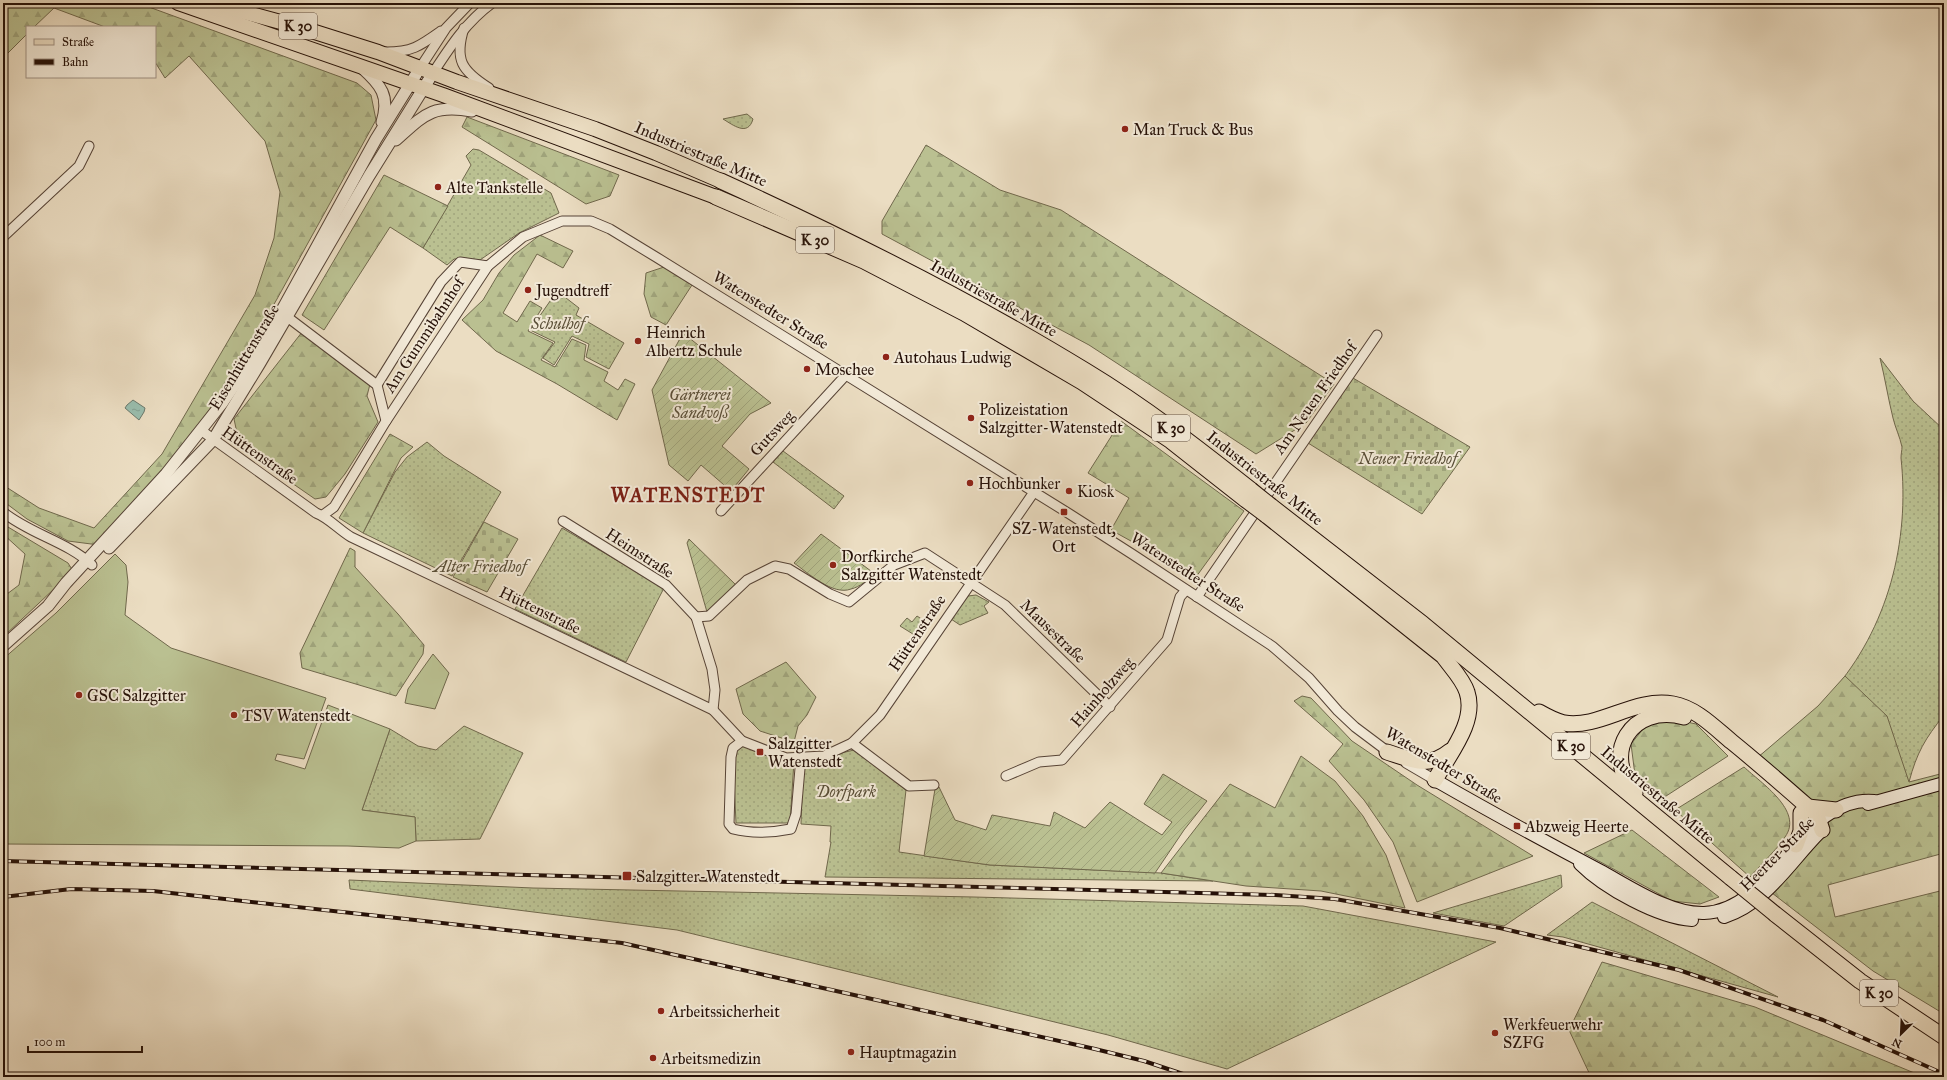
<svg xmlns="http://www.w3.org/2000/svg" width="1947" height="1080" font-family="'IM FELL Great Primer',serif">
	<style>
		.grass { fill: url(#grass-dots); stroke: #70684c }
		.forest { fill: url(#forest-firs); stroke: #70684c }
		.cemetery { fill: url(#cemetery-stones); stroke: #70684c }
		.garden { fill: url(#garden-furrows); stroke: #70684c }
		.pitch { fill: #bac091; stroke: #70684c }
		.water { fill: url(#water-ripples); stroke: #6b786b }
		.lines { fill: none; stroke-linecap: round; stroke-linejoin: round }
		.minor-casing { stroke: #564336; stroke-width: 11 }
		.tertiary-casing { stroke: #564336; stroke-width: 13 }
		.secondary-casing { stroke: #251007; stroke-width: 14 }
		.primary-casing { stroke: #251007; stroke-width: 16 }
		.trunk-casing { stroke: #251007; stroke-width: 17 }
		.minor { stroke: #f2e9d7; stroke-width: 9 }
		.tertiary { stroke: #f2e9d7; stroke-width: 11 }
		.secondary { stroke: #f2e9d7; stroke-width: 12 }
		.primary { stroke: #ebddc2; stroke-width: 14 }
		.trunk { stroke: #ebddc2; stroke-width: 15 }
		.rail-casing { stroke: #251007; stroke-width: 4 }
		.rail { stroke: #f2e9d7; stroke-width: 2.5; stroke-dasharray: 8; stroke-linecap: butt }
		.trunk-bridge-casing { stroke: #251007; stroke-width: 17; stroke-linecap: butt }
		.trunk-bridge { stroke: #ebddc2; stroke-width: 15 }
		.poi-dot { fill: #8f2418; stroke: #f2e9d7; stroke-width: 1.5 }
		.labels { text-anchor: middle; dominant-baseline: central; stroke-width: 4; stroke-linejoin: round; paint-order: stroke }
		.shield { fill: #f2e9d7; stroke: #625145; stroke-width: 1 }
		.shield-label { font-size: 15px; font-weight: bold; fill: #251007 }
		.poi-label { font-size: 16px; fill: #251007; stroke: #f2e9d7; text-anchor: start }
		.street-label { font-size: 16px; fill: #251007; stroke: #f2e9d7 }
		.park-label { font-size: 16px; font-style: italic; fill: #594e37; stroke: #f2e9d7 }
		.district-label { font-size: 20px; font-weight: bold; letter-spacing: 1px; fill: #7a1f14; stroke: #f2e9d7 }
	</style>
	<defs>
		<pattern id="grass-dots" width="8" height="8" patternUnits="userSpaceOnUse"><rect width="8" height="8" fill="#bac091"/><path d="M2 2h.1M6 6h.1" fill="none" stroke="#a0a47c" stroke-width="1.8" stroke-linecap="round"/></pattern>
		<pattern id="forest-firs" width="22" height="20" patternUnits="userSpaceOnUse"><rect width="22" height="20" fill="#bac091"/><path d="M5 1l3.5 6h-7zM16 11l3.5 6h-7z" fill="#a0a47c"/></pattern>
		<pattern id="cemetery-stones" width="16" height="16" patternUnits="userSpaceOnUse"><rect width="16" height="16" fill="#bac091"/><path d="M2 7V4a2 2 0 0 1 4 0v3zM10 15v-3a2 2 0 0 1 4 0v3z" fill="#a0a47c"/></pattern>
		<pattern id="garden-furrows" width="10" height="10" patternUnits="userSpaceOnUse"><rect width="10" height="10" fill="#bac091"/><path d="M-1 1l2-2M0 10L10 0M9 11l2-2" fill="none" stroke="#a0a47c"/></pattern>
		<pattern id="water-ripples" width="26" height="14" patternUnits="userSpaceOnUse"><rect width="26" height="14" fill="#99bdad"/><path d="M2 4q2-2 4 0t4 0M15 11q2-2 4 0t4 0" fill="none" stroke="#84a193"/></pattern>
	</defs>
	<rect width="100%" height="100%" fill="#ebddc2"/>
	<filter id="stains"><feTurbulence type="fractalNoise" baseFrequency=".005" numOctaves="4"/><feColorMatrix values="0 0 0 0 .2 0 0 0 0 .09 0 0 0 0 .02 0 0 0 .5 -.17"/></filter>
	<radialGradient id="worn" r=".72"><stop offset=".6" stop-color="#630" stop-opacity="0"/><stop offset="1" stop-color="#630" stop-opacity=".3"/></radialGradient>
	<g class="grass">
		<path d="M 747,114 L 753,119 C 748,137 733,125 723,119 Z"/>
		<polygon points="473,149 479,150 551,193 559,213 519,233 480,260 454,259 447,265 423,248 471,165 466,156"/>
		<polygon points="557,291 579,308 576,315 624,343 609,369 586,357 589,344 572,336 554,365 543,358 555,342 530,330"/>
		<path d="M 1880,358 L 1913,401 L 1944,430 L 1944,715 C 1925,739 1917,752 1909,782 L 1757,758 C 1783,737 1810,717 1832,692 C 1888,628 1910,542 1901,458 C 1901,454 1902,450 1902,447 C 1900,437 1895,427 1893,418 C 1888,398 1885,378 1880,358 Z"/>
		<polygon points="427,442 444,456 501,492 452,576 363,533 395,472 407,457"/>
		<polygon points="783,451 844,496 834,509 773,462"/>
		<polygon points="562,528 664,588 626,662 515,609"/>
		<polygon points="976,595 989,602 984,606 988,613 960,625 951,619 968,596"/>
		<polygon points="917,616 929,624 921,639 900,626 907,618 912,622"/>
		<polygon points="464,726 523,753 480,839 416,841 415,817 362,810 390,729 418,746 436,750"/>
		<polygon points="742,743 794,761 790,823 736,823 733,759 735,750"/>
		<polygon points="854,750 906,790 899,852 990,865 1161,873 1213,881 825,877 831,842 830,842 831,826 801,824 803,762"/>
		<polygon points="1561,875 1562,887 1504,926 1433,913"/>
		<polygon points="349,880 533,888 974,897 1303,906 1496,942 1227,1069 1108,1035 677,930 350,889"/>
		<polygon points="1592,902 1778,997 1563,937 1547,935"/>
	</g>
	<g class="forest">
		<polygon points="3,3 138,3 357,83 371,95 376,120 277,299 229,382 180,451 99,545 68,541 27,519 3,501 3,485 39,508 94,528 162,454 255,295 274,238 280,192 265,141 189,56 165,78 155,62 155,27 105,27 54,8 34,27 27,27 27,34 3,58"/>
		<polygon points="467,117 619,175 610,196 586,204 462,127"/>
		<polygon points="926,145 1000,190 1061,210 1334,384 1306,423 1256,454 1089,345 882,234 882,221"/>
		<polygon points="384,175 448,206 423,248 390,227 324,330 302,315"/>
		<polygon points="540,235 573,251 563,268 537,254 503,313 517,322 530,301 542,308 528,331 553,343 541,360 555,367 572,339 586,345 584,360 608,372 604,381 618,390 625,379 635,384 617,420 557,384 496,351 462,320 483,300 499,273 514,255"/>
		<polygon points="664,267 692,285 666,325 651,317 644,294 646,273"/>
		<polygon points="306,327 371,380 367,396 378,422 345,474 326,497 315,499 240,447 234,419"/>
		<polygon points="1121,421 1244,511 1196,577 1111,530 1129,498 1088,473"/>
		<polygon points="390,434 413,447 401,458 363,533 339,518"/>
		<polygon points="3,524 68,563 73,571 3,637 3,597 19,585 25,554 3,534"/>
		<polygon points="350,548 355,551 355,567 398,614 424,645 423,654 396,696 302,668 300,653"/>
		<polygon points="786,662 816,697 807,715 798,726 794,742 760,731 743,714 736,689"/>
		<polygon points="1845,676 1887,716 1909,782 1944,773 1944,853 1828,885 1835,917 1944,890 1944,1014 1873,971 1772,893 1824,831 1757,758 1818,706"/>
		<polygon points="1302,696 1311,698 1352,741 1417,785 1533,856 1417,902 1393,842 1364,800 1329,761 1343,744 1294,701"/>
		<polygon points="1673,719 1696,724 1728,756 1663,798 1635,775 1631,744 1647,724"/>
		<polygon points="1301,756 1335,781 1363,816 1386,855 1405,908 1321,891 1246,886 1161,873 1230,784 1275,808"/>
		<path d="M 1744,767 C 1761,783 1804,811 1785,837 C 1775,852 1761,864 1750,877 L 1675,810 Z"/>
		<polygon points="1632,830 1719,897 1700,904 1672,901 1584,853"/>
		<polygon points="1602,962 1755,1007 1924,1077 1591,1077 1569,1030"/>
	</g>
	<g class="cemetery">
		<polygon points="1353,378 1470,447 1422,514 1308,443"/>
		<polygon points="484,522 518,539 487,592 453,577"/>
	</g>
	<g class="garden">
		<polygon points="683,333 771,403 750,414 722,446 749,469 731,491 701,465 688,481 669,465 652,390"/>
		<path d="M 821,534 L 875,574 C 867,580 860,587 851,589 C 833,596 808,573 794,563 Z"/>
		<polygon points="689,539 738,587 712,611 707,612 687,543"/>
		<polygon points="1163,774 1207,801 1184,830 1155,873 990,865 924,856 935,789 939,787 955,820 986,830 992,815 1050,826 1054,812 1085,828 1110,802 1162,835 1172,822 1144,804"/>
	</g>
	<g class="pitch">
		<polygon points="115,554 126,565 128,582 125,615 171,648 326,698 304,759 277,754 275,760 305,769 328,705 390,729 362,810 415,817 416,841 399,848 348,846 3,844 3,659 56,613"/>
		<polygon points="433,654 449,673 435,709 405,703 408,689"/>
	</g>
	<polygon class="water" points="133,400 145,408 144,412 139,420 125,408 127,405"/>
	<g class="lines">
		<g class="minor-casing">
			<g id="minor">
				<path d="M 464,28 C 454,60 462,71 489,88"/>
				<path d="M 386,52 C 412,52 420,46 441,31"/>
				<polyline points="420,68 446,28 470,3"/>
				<path d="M 433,73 C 450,47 466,22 492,3"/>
				<polyline points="3,237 79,166 89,146"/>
				<polyline points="282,313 377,385 386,421"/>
				<polyline points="377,385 441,282 460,262 488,266"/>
				<path d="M 202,431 L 316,513 C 329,518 338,529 351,537 L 713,710 L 742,741 L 786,758 L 824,756 L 852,743 L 880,715 L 1034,492"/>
				<polyline points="721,511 845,376"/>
				<path d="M 3,512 C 30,534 68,542 92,565"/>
				<polyline points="323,515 334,507 386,421 488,266 523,237 562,221 591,221 610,229 656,257 1068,513 1132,554 1272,646 1309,678 1338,711 1355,727 1391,754"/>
				<polyline points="563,521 666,585 696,617 712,669 715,690 713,710"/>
				<polyline points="1197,597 1377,335"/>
				<polyline points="696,617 709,616 747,580 775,566 789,569 830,594 849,602 894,565 925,553 1005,605 1110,707"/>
				<path d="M 742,741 L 733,748 L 731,757 L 729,824 L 733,829 C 753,834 771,833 791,829 L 796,814 L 801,757"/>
				<polyline points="852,743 909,786 934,785"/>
				<polyline points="1406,763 1435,780"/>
				<polyline points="1006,776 1039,762 1062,760 1167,640 1180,597 1186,590"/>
			</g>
		</g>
		<g class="tertiary-casing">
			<g id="tertiary">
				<path d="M 362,68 C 381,85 390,96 382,122"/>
				<path d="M 396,140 C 424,115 432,104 472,111"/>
				<polyline points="109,548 213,440 260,363 369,176 433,73"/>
				<polyline points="3,646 48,606 66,583 166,474 223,402 249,364 281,312 376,139 420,68"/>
			</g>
		</g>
		<g class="secondary-casing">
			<g id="secondary">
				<path d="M 1435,780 C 1489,811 1544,841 1599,870 C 1629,886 1669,914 1704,913 C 1776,910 1800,795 1874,801"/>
				<polyline points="1868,804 1944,783"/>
				<path d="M 1580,864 C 1604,888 1658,918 1692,920"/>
				<path d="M 1724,917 C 1767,903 1790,862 1820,832"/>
			</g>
		</g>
		<g class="primary-casing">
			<g id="primary">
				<polyline points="178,3 443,95 716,197"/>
				<polyline points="211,3 299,27 378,52 457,82 595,129 656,153 721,181"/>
			</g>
		</g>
		<g class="trunk-casing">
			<g id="trunk">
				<path d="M 721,181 C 846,238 969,299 1086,371 C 1144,406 1198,448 1251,490"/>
				<polyline points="716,197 864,261 964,313 1082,382 1171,441 1246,500"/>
				<polyline points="1271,506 1423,624 1731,878"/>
				<path d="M 1266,515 L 1443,656 C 1450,666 1463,679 1467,692 C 1477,722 1449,754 1435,780"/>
				<path d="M 1539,712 C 1546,716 1555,721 1564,723 C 1600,729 1634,697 1673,704 C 1696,708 1715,728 1732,742 C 1758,763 1783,785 1808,807 L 1817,815 L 1822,830"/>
				<path d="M 1387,752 C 1412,760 1428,769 1450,751"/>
				<path d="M 1635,793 C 1601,754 1631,703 1684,717"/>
				<polyline points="1808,807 1836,810"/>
				<polyline points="1796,845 1801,831 1801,813"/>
				<polyline points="1775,914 1860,981 1944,1037"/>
			</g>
		</g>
		<use href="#minor" class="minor"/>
		<use href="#tertiary" class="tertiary"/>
		<use href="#secondary" class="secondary"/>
		<use href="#primary" class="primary"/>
		<use href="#trunk" class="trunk"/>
		<g class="rail-casing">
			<g id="rail">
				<polyline points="3,861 1092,890 1275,895 1335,899 1500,928 1679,970 1823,1020 1944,1074"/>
				<polyline points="3,897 71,889 153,891 622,943 1095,1049 1144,1061 1192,1077"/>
			</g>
		</g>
		<use href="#rail" class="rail"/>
		<g class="trunk-bridge-casing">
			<g id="trunk-bridge">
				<polyline points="1251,490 1271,506"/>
				<polyline points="1246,500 1266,515"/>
				<polyline points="1731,878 1775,914"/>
			</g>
		</g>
		<use href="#trunk-bridge" class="trunk-bridge"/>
	</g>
	<g class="poi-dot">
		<circle cx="1125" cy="129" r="4"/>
		<circle cx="438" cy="187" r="4"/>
		<circle cx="528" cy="290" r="4"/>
		<circle cx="638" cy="341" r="4"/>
		<circle cx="886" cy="357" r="4"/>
		<circle cx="807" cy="369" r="4"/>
		<circle cx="971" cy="418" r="4"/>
		<circle cx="970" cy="483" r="4"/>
		<circle cx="1069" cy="491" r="4"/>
		<rect x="1060" y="508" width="8" height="8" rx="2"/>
		<circle cx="833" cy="565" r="4"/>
		<circle cx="79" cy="695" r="4"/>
		<circle cx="234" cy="715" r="4"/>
		<rect x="756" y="748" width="8" height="8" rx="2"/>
		<rect x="1513" y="822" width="8" height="8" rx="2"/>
		<rect x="622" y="871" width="10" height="10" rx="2"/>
		<circle cx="661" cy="1011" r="4"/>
		<circle cx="1495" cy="1033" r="4"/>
		<circle cx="851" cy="1052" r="4"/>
		<circle cx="653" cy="1058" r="4"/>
	</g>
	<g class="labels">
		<g class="shield">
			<rect x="279" y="13" width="38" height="26" rx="3"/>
			<rect x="796" y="227" width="38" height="26" rx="3"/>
			<rect x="1152" y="415" width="38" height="26" rx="3"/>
			<rect x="1552" y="733" width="38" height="26" rx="3"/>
			<rect x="1860" y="980" width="38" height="26" rx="3"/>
		</g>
		<g class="shield-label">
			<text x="298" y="26">K 30</text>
			<text x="815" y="240">K 30</text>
			<text x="1171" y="428">K 30</text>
			<text x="1571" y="746">K 30</text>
			<text x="1879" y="993">K 30</text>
		</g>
		<g class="poi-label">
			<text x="1133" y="129">Man Truck &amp; Bus</text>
			<text x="446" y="187">Alte Tankstelle</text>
			<text x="536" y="290">Jugendtreff</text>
			<text x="646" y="332">Heinrich<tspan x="646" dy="18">Albertz Schule</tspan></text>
			<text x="894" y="357">Autohaus Ludwig</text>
			<text x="815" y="369">Moschee</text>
			<text x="979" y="409">Polizeistation<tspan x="979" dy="18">Salzgitter-Watenstedt</tspan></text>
			<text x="978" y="483">Hochbunker</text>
			<text x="1077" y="491">Kiosk</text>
			<text x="1064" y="528" text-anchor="middle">SZ-Watenstedt,<tspan x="1064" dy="18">Ort</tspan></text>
			<text x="841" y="556">Dorfkirche<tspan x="841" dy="18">Salzgitter Watenstedt</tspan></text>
			<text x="87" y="695">GSC Salzgitter</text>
			<text x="242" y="715">TSV Watenstedt</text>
			<text x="768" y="743">Salzgitter<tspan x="768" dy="18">Watenstedt</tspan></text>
			<text x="1525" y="826">Abzweig Heerte</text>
			<text x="636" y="876">Salzgitter-Watenstedt</text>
			<text x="669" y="1011">Arbeitssicherheit</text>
			<text x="1503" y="1024">Werkfeuerwehr<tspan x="1503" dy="18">SZFG</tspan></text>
			<text x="859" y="1052">Hauptmagazin</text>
			<text x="661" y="1058">Arbeitsmedizin</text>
		</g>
		<g class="street-label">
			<text transform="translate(701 154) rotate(23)">Industriestraße Mitte</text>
			<text transform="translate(994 298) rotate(29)">Industriestraße Mitte</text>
			<text transform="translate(771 310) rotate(32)">Watenstedter Straße</text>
			<text transform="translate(424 335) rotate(-57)">Am Gummibahnhof</text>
			<text transform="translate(244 357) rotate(-59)">Eisenhüttenstraße</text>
			<text transform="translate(1315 398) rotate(-55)">Am Neuen Friedhof</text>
			<text transform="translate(772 433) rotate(-47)">Gutsweg</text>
			<text transform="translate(260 455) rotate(35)">Hüttenstraße</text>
			<text transform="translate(1265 478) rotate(38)">Industriestraße Mitte</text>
			<text transform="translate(640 553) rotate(33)">Heimstraße</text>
			<text transform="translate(1188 572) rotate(33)">Watenstedter Straße</text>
			<text transform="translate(540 610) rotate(26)">Hüttenstraße</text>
			<text transform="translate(1053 631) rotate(44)">Mausestraße</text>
			<text transform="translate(917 633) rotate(-56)">Hüttenstraße</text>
			<text transform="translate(1102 692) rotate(-49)">Hainholzweg</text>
			<text transform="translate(1444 765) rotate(31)">Watenstedter Straße</text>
			<text transform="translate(1658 795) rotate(40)">Industriestraße Mitte</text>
			<text transform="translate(1777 854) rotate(-45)">Heerter Straße</text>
		</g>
		<g class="park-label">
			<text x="558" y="323">Schulhof</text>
			<text x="700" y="394">Gärtnerei<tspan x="700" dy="18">Sandvoß</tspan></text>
			<text x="1408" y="458">Neuer Friedhof</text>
			<text x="480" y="566">Alter Friedhof</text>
			<text x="846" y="791">Dorfpark</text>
		</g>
		<g class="district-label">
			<text x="688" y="495">WATENSTEDT</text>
		</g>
	</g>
	<rect width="1947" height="1080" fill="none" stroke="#ebddc2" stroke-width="16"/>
	<rect x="4" y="4" width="1939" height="1072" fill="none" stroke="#251007" stroke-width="2"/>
	<rect x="8" y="8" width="1931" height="1064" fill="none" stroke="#251007"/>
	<rect x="26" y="26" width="130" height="52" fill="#f2e9d7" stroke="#a09284"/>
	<rect x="34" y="39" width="20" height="6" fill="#ebddc2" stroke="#a09284"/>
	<text x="62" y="46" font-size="12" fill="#251007">Straße</text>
	<rect x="34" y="59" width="20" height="6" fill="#251007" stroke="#a09284"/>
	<text x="62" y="66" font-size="12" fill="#251007">Bahn</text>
	<g transform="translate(1901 1034) rotate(204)" stroke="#f2e9d7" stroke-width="3" paint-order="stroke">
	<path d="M0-3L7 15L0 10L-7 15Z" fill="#251007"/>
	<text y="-6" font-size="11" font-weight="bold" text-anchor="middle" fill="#251007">N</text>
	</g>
	<path d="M28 1046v6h114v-6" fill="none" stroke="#251007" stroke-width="2"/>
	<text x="34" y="1046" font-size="12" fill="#251007" stroke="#f2e9d7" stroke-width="3" paint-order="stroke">100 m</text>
	<rect width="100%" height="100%" filter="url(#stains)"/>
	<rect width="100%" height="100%" fill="url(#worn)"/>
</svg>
